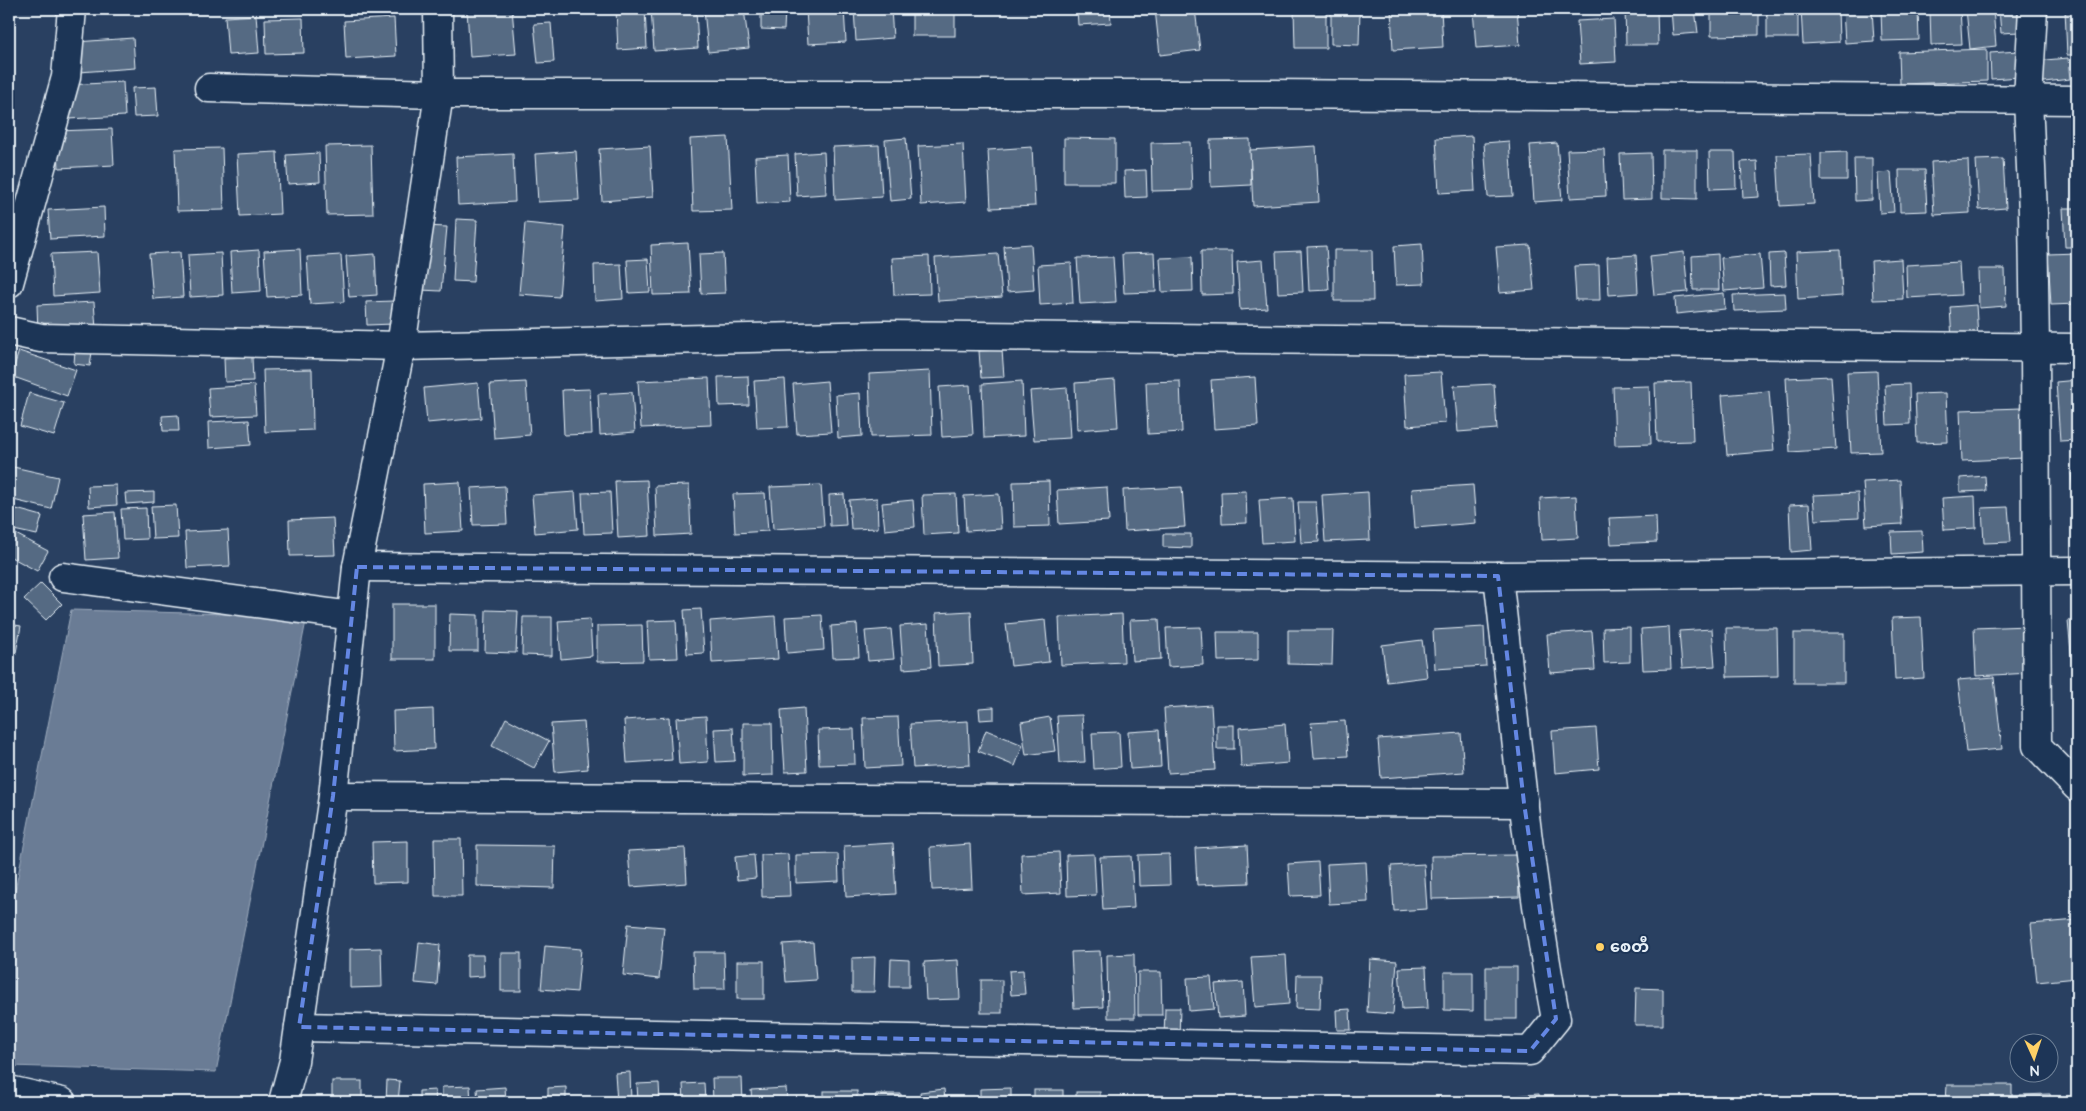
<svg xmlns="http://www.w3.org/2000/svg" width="2086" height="1111" font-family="'Architects Daughter','Noto Sans Myanmar',sans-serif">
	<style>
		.water { fill: #6b7c95; stroke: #9dabbd }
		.building { fill: #556a83; stroke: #e8f1f8 }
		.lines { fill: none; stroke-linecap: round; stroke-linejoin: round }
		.street-casing { stroke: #e8f1f8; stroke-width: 31 }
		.street { stroke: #1d3557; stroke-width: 28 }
		.marked { fill: none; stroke: #6487e3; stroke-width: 4; stroke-dasharray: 10 6; stroke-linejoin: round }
		.poi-dot { fill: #ffd166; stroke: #1d3557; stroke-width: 2 }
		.labels { text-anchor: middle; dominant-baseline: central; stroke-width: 4; stroke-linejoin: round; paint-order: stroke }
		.poi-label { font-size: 16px; font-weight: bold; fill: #e8f1f8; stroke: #1d3557; text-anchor: start }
	</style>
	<rect width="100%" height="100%" fill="#294061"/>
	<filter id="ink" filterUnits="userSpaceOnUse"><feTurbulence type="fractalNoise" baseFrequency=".02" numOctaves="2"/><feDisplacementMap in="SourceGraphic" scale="10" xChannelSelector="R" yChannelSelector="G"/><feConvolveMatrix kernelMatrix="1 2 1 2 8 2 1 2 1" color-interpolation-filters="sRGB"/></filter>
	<g filter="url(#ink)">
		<polygon class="water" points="71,610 307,616 216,1072 9,1066 9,921"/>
		<g class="building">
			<polygon points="467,9 512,9 516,54 470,57"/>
			<polygon points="616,9 645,9 647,48 618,50"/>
			<polygon points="651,9 696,9 698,48 654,51"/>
			<polygon points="704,9 744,9 749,48 708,52"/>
			<polygon points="761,9 785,9 784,30 761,29"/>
			<polygon points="806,9 844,9 846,42 808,44"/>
			<polygon points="854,9 891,9 893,38 856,41"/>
			<rect x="912" y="9" width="43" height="27"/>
			<polygon points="1077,9 1110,9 1111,23 1078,25"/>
			<polygon points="1155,9 1195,9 1200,50 1160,55"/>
			<polygon points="1294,9 1326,9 1326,48 1295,48"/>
			<polygon points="1331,9 1360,9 1359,45 1331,44"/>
			<polygon points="1391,9 1441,9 1443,47 1393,50"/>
			<polygon points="1473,9 1517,9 1520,45 1476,48"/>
			<polygon points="1550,9 1583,9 1583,13 1550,15"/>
			<polygon points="1625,9 1657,9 1658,45 1626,45"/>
			<polygon points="1671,9 1695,9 1698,33 1673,35"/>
			<polygon points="1711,9 1759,9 1759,35 1711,36"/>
			<rect x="1767" y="9" width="31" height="29"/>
			<polygon points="1801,9 1838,9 1839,42 1803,44"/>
			<polygon points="1843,9 1872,9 1874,41 1845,43"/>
			<polygon points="1881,9 1918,9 1919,40 1882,41"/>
			<polygon points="1930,9 1960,9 1962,44 1931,45"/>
			<polygon points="1966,9 1993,9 1996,46 1970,49"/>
			<polygon points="1999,9 2018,9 2019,32 2001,33"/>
			<polygon points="2065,9 2077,9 2077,55 2067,55"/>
			<polygon points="256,15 259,53 228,55 225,17"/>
			<polygon points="303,18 304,53 266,54 265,19"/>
			<polygon points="394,18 396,56 346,59 344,21"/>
			<polygon points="1614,19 1616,62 1580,64 1577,21"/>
			<polygon points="551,23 554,62 538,63 534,24"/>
			<polygon points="133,38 135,68 79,72 76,42"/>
			<polygon points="1987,49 1987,81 1900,84 1899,52"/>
			<polygon points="2018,51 2020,77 1991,79 1990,53"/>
			<polygon points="2068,58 2070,79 2036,83 2034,61"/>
			<polygon points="123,82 125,116 68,119 67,85"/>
			<polygon points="156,87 158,116 134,117 132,88"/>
			<polygon points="112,129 114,165 59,168 57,131"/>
			<polygon points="1472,136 1475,191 1439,193 1436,138"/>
			<polygon points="728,137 732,210 693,211 690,139"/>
			<polygon points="906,138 911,199 890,201 885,140"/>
			<polygon points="1064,138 1115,139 1115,183 1064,183"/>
			<polygon points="1250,139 1251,185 1211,187 1210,140"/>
			<polygon points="1509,141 1513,196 1488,197 1484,143"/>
			<polygon points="1190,142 1192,190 1152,191 1151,143"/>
			<polygon points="1557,143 1562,200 1534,202 1530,145"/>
			<polygon points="963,144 966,202 921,205 918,146"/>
			<polygon points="371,145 373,214 327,215 325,146"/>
			<polygon points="879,145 882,197 835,200 833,147"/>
			<polygon points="650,146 653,197 602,201 599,149"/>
			<polygon points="1316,146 1319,202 1253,206 1250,150"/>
			<polygon points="1032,147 1035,206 991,208 988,150"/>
			<polygon points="222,148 224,210 177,211 175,149"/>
			<polygon points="1604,149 1606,196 1570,198 1567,150"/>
			<polygon points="1662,150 1697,150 1697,199 1662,198"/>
			<polygon points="576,151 579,200 538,202 535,154"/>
			<polygon points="277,152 280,214 240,216 237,154"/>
			<polygon points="824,152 826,194 797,196 795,154"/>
			<polygon points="1709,152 1735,152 1736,188 1710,189"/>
			<polygon points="1847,152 1847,180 1821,180 1821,153"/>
			<polygon points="319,153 320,182 288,184 286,155"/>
			<polygon points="1651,153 1652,199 1622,200 1620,154"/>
			<polygon points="513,154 515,202 458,205 456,157"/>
			<polygon points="1811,154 1814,204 1780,206 1777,155"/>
			<polygon points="788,155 790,202 757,204 755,157"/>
			<polygon points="1854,158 1872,158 1872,200 1855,201"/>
			<polygon points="2003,159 2006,208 1979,210 1976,160"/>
			<polygon points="1968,160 1970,213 1934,215 1931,162"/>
			<polygon points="1757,161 1759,197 1743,198 1741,162"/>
			<polygon points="1146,170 1147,197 1125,198 1124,171"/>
			<polygon points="1899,170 1925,170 1927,211 1900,212"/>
			<polygon points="1891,172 1894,212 1880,213 1878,173"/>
			<polygon points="104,207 105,236 50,239 48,210"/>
			<polygon points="2063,208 2077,208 2077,247 2065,247"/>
			<polygon points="456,219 477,220 473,282 453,281"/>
			<polygon points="525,223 565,227 559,297 519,294"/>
			<polygon points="425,226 447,227 441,291 420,290"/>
			<polygon points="688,243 691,294 653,295 651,245"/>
			<polygon points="1031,244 1034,290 1007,292 1004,246"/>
			<polygon points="1422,244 1424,284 1396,285 1394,246"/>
			<polygon points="1530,245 1534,290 1500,293 1496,247"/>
			<polygon points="1326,246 1329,290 1309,291 1307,247"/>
			<polygon points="300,249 302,295 267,297 264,251"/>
			<polygon points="259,250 261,291 232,293 230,252"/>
			<polygon points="1334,250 1372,250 1373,301 1334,301"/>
			<polygon points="1840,250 1842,296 1798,299 1796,252"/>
			<polygon points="1201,251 1232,251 1233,294 1202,295"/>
			<polygon points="1301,251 1303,292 1278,293 1276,252"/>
			<polygon points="97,252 100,293 53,296 51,254"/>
			<polygon points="180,252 183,297 153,299 149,254"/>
			<polygon points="1684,252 1688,292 1654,295 1650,256"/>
			<polygon points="221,253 223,295 190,297 188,255"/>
			<polygon points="723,253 725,293 701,294 699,254"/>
			<polygon points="1154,253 1156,292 1124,293 1122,254"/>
			<polygon points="1784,253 1786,285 1770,286 1769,254"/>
			<polygon points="2077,253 2077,304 2051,305 2048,254"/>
			<polygon points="375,254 377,295 349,297 346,256"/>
			<polygon points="998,254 1002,297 938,301 935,258"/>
			<polygon points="1718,254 1719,290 1693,290 1692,256"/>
			<polygon points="1760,254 1763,288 1724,291 1721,258"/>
			<polygon points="341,255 344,302 310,304 307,257"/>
			<polygon points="1636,255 1638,293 1609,295 1607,257"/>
			<polygon points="929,256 930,294 894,295 892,258"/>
			<polygon points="1113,257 1116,302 1080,304 1077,258"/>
			<polygon points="1192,257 1193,291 1162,292 1160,258"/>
			<polygon points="648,259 650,292 629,293 627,260"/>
			<polygon points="1901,259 1903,299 1873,300 1871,261"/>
			<polygon points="1263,260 1267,308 1240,310 1237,262"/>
			<polygon points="1959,262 1961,295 1907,298 1906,265"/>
			<polygon points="1071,263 1073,303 1040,305 1038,265"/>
			<polygon points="621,264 623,299 595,301 594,265"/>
			<polygon points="1599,265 1600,300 1576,300 1574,266"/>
			<polygon points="1978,269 2005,269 2006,306 1979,308"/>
			<polygon points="1724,293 1725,309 1676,314 1675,298"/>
			<polygon points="1785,293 1786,309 1734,311 1733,295"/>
			<polygon points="393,301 394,324 367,325 366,302"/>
			<polygon points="94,302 96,329 38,332 37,305"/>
			<polygon points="1976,305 1978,338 1952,340 1950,307"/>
			<polygon points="75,350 92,352 90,366 74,364"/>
			<polygon points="1002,350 1004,377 981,378 979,351"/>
			<polygon points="19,351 76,370 67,396 11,376"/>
			<polygon points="252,357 253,381 225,382 224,358"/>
			<polygon points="312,369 313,430 265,432 263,370"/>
			<polygon points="930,371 932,435 871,437 869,374"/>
			<polygon points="1877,371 1881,452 1851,453 1847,372"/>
			<polygon points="1441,372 1445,423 1407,426 1404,374"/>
			<polygon points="748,376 749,405 719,406 718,377"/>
			<polygon points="1831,376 1836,449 1790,452 1786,378"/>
			<polygon points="1255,377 1258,426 1214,429 1211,380"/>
			<polygon points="709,378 711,425 641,428 638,381"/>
			<polygon points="785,379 788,427 757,428 754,381"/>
			<polygon points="1115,380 1118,427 1077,430 1075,383"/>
			<polygon points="2077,380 2077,440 2060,441 2056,382"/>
			<polygon points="827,381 831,432 797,434 793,384"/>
			<polygon points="1022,381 1024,436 984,438 982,384"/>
			<polygon points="1180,381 1182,432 1148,434 1146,382"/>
			<polygon points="526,382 530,435 494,438 490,384"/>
			<polygon points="1691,382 1693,441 1657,442 1655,383"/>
			<polygon points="478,383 481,418 427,423 424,388"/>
			<polygon points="1494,384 1497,429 1458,432 1454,386"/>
			<polygon points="1909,384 1910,424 1887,425 1885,385"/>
			<polygon points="254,385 256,415 210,417 208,388"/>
			<polygon points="970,385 973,435 942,437 939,387"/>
			<polygon points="1649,386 1651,444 1615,445 1613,387"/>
			<polygon points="1067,388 1070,438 1034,440 1030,391"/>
			<polygon points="590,389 592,434 564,435 562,390"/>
			<polygon points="1769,391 1774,451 1727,455 1722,395"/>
			<polygon points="632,392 635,432 600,435 598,394"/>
			<polygon points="29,393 64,403 54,436 20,426"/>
			<polygon points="860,393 862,436 838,438 836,395"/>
			<polygon points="1946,393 1948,442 1917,443 1915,394"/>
			<polygon points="2022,408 2024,458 1962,461 1960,410"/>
			<polygon points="178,415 179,431 163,431 162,416"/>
			<polygon points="249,420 251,445 209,448 208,422"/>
			<polygon points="9,466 58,477 51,509 9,499"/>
			<polygon points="2077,471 2077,531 2071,472"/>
			<polygon points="1985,476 1986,491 1960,492 1960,478"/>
			<polygon points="647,480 650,536 618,538 615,481"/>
			<polygon points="1900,480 1902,524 1866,526 1863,482"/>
			<polygon points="1049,481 1050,526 1014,527 1013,482"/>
			<polygon points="460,482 463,531 425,533 423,484"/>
			<polygon points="116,485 117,505 89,507 88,486"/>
			<polygon points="689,485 691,534 657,536 655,486"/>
			<polygon points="821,485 824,526 773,529 770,487"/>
			<polygon points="1473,485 1476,523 1415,528 1412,489"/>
			<polygon points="505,486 507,524 473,525 471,488"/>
			<polygon points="1107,487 1109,521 1059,524 1057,490"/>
			<polygon points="1182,487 1185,527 1125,531 1123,490"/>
			<polygon points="1246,491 1247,523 1222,524 1221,492"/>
			<polygon points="154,492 154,502 126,504 125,493"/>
			<polygon points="575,492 578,529 535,533 532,495"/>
			<polygon points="610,492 612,533 584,534 582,493"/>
			<polygon points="1368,492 1370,540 1325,542 1322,495"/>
			<polygon points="765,493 768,531 735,533 733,494"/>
			<polygon points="1858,493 1859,518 1815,520 1813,495"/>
			<polygon points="844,494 846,525 830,526 829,495"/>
			<polygon points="956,494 958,533 924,535 922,495"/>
			<polygon points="999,494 1001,529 966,531 964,496"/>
			<polygon points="1576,496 1578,538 1542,540 1540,498"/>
			<polygon points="1975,496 1976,528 1944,530 1942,498"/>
			<polygon points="877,498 878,528 851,529 849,500"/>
			<polygon points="1293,498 1295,541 1262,543 1259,500"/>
			<polygon points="913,500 915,527 885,530 882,503"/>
			<polygon points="1298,502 1316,502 1319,542 1301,543"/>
			<polygon points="1809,504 1812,550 1791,552 1789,505"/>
			<polygon points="176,505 178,538 153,539 151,506"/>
			<polygon points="9,507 42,516 37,535 9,529"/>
			<polygon points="2008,507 2011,542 1984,543 1982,508"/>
			<polygon points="146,508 147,539 123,540 121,509"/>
			<polygon points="115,512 118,558 86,560 83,514"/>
			<polygon points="1656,516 1657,542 1611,544 1609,518"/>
			<polygon points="333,518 335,555 290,556 289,520"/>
			<polygon points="228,530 230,566 187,568 185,532"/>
			<polygon points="10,531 48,551 37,571 9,556"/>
			<polygon points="1922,531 1923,552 1892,554 1891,532"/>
			<polygon points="1163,534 1191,534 1191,548 1163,547"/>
			<polygon points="41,583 62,604 46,620 24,599"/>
			<rect x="392" y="604" width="43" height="55"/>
			<polygon points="701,609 704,653 687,654 684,610"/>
			<polygon points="486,610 518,611 516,653 485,652"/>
			<polygon points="971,611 973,664 938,666 936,613"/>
			<polygon points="450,614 478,615 478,651 449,651"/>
			<polygon points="1122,614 1124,662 1061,665 1059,617"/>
			<polygon points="822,615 824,650 787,653 785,617"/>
			<polygon points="775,616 778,659 712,663 710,621"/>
			<polygon points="523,617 552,617 552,656 522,655"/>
			<polygon points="1921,617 1924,678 1895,680 1892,618"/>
			<polygon points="590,619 592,656 561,659 558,621"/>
			<polygon points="1159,619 1161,659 1132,661 1130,620"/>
			<polygon points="676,620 678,658 649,659 647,621"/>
			<polygon points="1045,620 1049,662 1011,666 1006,624"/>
			<polygon points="2077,620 2077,683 2074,683 2068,621"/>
			<polygon points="9,624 21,626 14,663 9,662"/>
			<polygon points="857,624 859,657 833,658 831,626"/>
			<polygon points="928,624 931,667 903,669 900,626"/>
			<polygon points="642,625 643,661 597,662 597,626"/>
			<polygon points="2028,626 2030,673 1976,676 1974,628"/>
			<polygon points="1201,627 1203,665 1168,667 1166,628"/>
			<polygon points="1484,627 1486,666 1435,669 1433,630"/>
			<polygon points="1630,627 1630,662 1604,663 1603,628"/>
			<polygon points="1669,627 1671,669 1643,670 1641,629"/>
			<polygon points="1726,628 1777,628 1778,676 1727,677"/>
			<polygon points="891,629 894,659 868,661 865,631"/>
			<polygon points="1712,629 1715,666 1682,668 1679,631"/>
			<polygon points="1288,630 1333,630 1332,665 1288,664"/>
			<polygon points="1592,631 1595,670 1550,673 1547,634"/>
			<polygon points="1217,632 1258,632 1258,660 1218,661"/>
			<rect x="1794" y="633" width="50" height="50"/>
			<polygon points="1422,640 1427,677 1387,682 1382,645"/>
			<polygon points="1994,677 2002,749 1966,752 1958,680"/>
			<polygon points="1211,705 1215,770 1168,773 1164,708"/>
			<polygon points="994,707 994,719 980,720 979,708"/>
			<polygon points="804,708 807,771 785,772 781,710"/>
			<polygon points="433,709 434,749 394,751 393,711"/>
			<polygon points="1082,715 1085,762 1060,763 1057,716"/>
			<polygon points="706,716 708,762 679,764 676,718"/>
			<polygon points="669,717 672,760 627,763 624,720"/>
			<polygon points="898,717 901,766 865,768 863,718"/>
			<polygon points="1050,717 1055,751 1026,755 1021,722"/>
			<polygon points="506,718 549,741 534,768 492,746"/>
			<polygon points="968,721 970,765 913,768 910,724"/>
			<polygon points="1345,721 1348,756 1314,758 1311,723"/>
			<polygon points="584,722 588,769 555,772 551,724"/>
			<polygon points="743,723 772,723 773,775 743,776"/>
			<polygon points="1285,724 1288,763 1241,767 1239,728"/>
			<rect x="1217" y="725" width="17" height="24"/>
			<polygon points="733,728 735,761 716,762 714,729"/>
			<polygon points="1596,728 1599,769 1555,773 1552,731"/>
			<polygon points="854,729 855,764 819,765 818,730"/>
			<polygon points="986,730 1023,745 1015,766 978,751"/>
			<polygon points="1159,730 1161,767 1130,769 1128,732"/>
			<polygon points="1119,732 1121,767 1094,769 1092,733"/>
			<polygon points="1461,733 1464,772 1381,778 1378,739"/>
			<polygon points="434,839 461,839 462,896 435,896"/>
			<polygon points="408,841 408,882 373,883 372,842"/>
			<polygon points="893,843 896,894 846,897 844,846"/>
			<polygon points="970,844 972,888 932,890 930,847"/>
			<polygon points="477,845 555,846 554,888 477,886"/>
			<polygon points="1247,845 1249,883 1197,885 1195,848"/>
			<polygon points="685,848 687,883 631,887 628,851"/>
			<polygon points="1059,852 1061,893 1023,895 1021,854"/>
			<polygon points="788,854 790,896 762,897 761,855"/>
			<polygon points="838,854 839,881 796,883 796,855"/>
			<polygon points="1094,854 1096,895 1067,896 1066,855"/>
			<polygon points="1169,854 1170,885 1139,886 1138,855"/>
			<polygon points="754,855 756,878 737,880 735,857"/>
			<polygon points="1518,855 1519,897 1432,899 1431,856"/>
			<polygon points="1131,856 1134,908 1103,910 1100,857"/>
			<polygon points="1318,862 1320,895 1290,896 1288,864"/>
			<polygon points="1366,862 1368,902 1329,904 1327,864"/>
			<polygon points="1424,864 1427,909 1394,911 1391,866"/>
			<polygon points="2077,920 2077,978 2037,982 2031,924"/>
			<polygon points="628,924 664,927 659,979 623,975"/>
			<polygon points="419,942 440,945 437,985 415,983"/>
			<polygon points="813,942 816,980 786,982 783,944"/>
			<polygon points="545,946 581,949 577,992 541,989"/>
			<polygon points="381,948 382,987 350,988 350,949"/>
			<polygon points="1100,951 1103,1007 1074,1008 1071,952"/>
			<polygon points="693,952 724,952 725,989 694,989"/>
			<rect x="501" y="953" width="20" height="38"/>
			<polygon points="1134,954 1135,1018 1108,1018 1107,955"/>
			<polygon points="467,955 483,955 484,976 467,977"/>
			<polygon points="1286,955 1289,1004 1255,1007 1251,957"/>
			<polygon points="875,957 874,992 852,992 852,958"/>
			<polygon points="891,959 909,960 909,987 890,987"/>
			<polygon points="1370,959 1397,961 1393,1014 1367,1012"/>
			<polygon points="958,960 960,999 926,1000 924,962"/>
			<rect x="737" y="961" width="27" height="38"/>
			<polygon points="1426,967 1428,1008 1402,1009 1399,968"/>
			<rect x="1486" y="967" width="31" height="52"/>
			<polygon points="1023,970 1025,994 1011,995 1009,971"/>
			<polygon points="1138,972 1161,972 1162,1015 1138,1015"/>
			<polygon points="1444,972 1473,972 1473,1011 1444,1010"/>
			<polygon points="1297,975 1321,975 1320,1009 1296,1008"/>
			<polygon points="1211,977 1214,1009 1189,1011 1187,978"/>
			<rect x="981" y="980" width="21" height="33"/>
			<polygon points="1243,982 1245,1016 1218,1018 1215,984"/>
			<polygon points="1636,988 1663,989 1663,1025 1635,1025"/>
			<polygon points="1165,1008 1180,1008 1179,1039 1164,1038"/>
			<polygon points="1350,1009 1351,1030 1337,1030 1336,1010"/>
			<polygon points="630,1072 631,1102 617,1102 615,1073"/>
			<polygon points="712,1078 742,1078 743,1102 713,1102"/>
			<polygon points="387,1080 400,1081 398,1102 386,1102"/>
			<rect x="332" y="1081" width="30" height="21"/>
			<polygon points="659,1083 660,1102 638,1102 637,1084"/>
			<polygon points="704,1083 705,1102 684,1102 683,1084"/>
			<polygon points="1947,1085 2012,1085 2012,1102 1946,1102"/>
			<polygon points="470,1086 471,1102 442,1102 442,1087"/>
			<polygon points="505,1087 506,1102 478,1102 477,1089"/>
			<polygon points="566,1087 566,1102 548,1102 548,1088"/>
			<polygon points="786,1088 787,1102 752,1102 751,1090"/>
			<polygon points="1011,1088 1011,1102 980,1102 980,1089"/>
			<polygon points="944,1089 945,1102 921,1102 920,1092"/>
			<polygon points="435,1090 436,1102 419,1102 419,1091"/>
			<rect x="1034" y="1090" width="29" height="12"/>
			<rect x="824" y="1091" width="33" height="11"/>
			<rect x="1076" y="1092" width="24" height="10"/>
			<polygon points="876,1094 901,1094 901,1102 875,1102"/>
			<polygon points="1539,1094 1540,1102 1511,1102 1511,1096"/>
			<polygon points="2050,1094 2051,1102 2020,1102 2020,1095"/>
			<rect x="1148" y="1096" width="24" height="6"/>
			<polygon points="1251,1098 1270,1100 1270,1102 1250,1102"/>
			<polygon points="1495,1099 1496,1102 1470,1102 1470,1101"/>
			<polygon points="1203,1100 1233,1101 1233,1102 1203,1102"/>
		</g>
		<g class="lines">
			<g class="street-casing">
				<g id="street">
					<polyline points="2033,9 2028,99 2033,213 2035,348 2037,746 2077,787"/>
					<polyline points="209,88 439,94 1267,94 2077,100"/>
					<polyline points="9,283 66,77 72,9"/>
					<polyline points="9,331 41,338 401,346 884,335 2077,348"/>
					<polyline points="357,567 1498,576 2077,571"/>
					<polyline points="63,577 352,616"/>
					<polyline points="333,796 1524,803"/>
					<path d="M 299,1027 L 1530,1051 L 1556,1019 C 1528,873 1515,724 1498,576"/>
					<polyline points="9,1090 62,1102"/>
					<polyline points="283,1102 294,1061 333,796 357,567 401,346 439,94 438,9"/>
				</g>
			</g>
			<use href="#street" class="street"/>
		</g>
	</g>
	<path class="marked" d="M 357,567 L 1498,576 L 1524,803 L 1556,1019 L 1530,1051 L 299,1027 L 333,796 Z"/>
	<circle class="poi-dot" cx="1600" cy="947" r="5"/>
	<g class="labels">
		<g class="poi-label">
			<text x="1610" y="947">စေတီ</text>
		</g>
	</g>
	<rect width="2086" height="1111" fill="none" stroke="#1d3557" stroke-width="30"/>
	<rect x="15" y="15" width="2056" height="1081" fill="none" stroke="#e8f1f8" stroke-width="2" filter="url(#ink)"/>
	<g transform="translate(2034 1058) rotate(177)"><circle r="24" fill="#1d3557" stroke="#6e8097"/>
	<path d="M0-4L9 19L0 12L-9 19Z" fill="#ffd166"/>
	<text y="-8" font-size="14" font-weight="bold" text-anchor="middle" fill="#e8f1f8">N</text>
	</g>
</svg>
